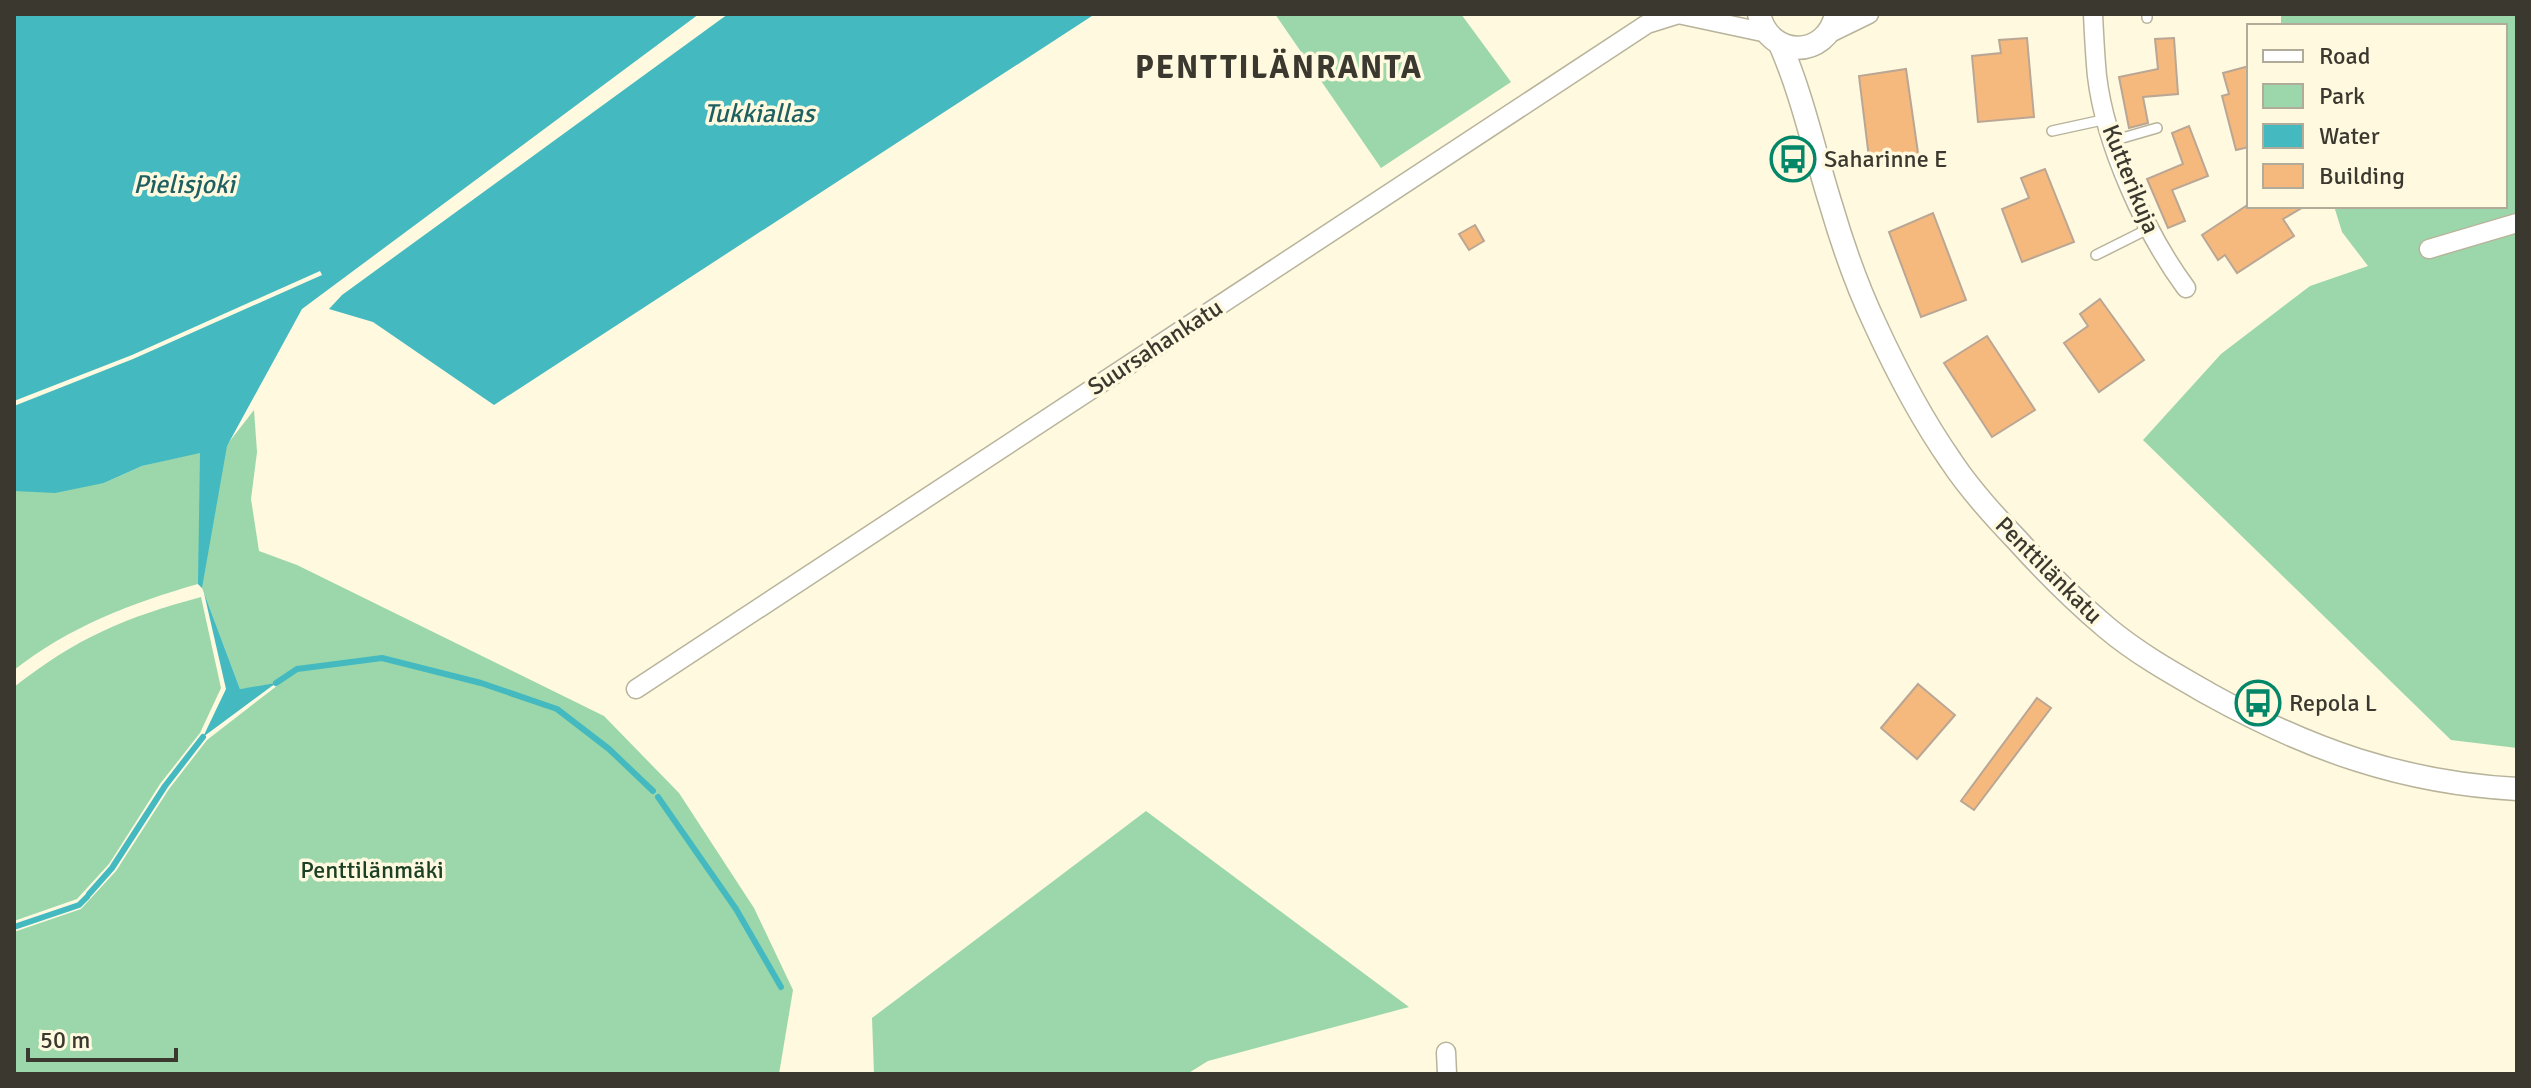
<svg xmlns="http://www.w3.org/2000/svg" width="2531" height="1088" font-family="Signika,sans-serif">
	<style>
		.green { fill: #9bd7aa }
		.water { fill: #44bac0 }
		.pier { fill: #fef9df }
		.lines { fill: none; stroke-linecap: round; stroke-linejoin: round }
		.stream { stroke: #44bac0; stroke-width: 6 }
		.building { fill: #f6b97d; stroke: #baa694; stroke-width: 2 }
		.service-casing { stroke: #b8b49b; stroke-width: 12 }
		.minor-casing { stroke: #b8b49b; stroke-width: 21 }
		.tertiary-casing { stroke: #b8b49b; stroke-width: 25 }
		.service { stroke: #fff; stroke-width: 9 }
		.minor { stroke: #fff; stroke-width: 18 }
		.tertiary { stroke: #fff; stroke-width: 22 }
		.labels { text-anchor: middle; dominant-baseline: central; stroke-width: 7; stroke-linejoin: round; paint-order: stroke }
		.poi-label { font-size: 24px; fill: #3b392f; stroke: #fef9df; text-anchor: start }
		.street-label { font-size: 24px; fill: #3b392f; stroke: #fef9df }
		.park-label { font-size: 24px; fill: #1a4026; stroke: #fef9df }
		.water-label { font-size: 26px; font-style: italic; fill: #1e5f62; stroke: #fef9df }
		.district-label { font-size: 32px; font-weight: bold; letter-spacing: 2px; fill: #3b392f; stroke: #fef9df }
	</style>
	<rect width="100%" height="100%" fill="#fef9df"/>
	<g class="green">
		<polygon points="1275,14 1461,14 1511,82 1381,168"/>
		<polygon points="2281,14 2517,14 2517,748 2451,740 2143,440 2221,354 2310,286 2368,266 2342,232 2334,206 2505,206 2505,26 2281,26"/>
		<path d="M 254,410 L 257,452 L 251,499 L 259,551 L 297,565 L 604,716 L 679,793 L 754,908 L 793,990 L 779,1074 L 14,1074 L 14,932 L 81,909 L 116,871 L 169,789 L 207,740 L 278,685 L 240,689 L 202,588 L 198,584 C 131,603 69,627 14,670 L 14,491 L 104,483 L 142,466 L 226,446 Z"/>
		<path d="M 201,597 L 221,688 L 200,733 L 160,784 L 109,864 L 77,899 L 14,921 L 14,687 C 78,637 124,618 201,597 Z"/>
		<polygon points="1146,811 1409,1007 1208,1061 1187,1074 874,1074 872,1018"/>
	</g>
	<g class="water">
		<polygon points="14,14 699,14 302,309 227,446 202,588 198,584 200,453 142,466 104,483 55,493 14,491"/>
		<polygon points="728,14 1095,14 494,405 373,322 329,309 342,295"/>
		<polygon points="204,593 240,689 276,683 203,737 226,689"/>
	</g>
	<polygon class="pier" points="320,271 322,275 133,359 14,406 14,401 132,355"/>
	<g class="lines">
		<g class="stream">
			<polyline points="276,683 297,669 382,658 481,683 557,709 609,749 653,791"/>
			<polyline points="658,797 736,909 781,987"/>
			<polyline points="89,894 112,868 165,786 203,737"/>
			<polyline points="14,927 79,905 87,897"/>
		</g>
	</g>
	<g class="building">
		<polygon points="2027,38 2034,117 1978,122 1972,56 2001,53 1999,40"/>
		<polygon points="2174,38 2178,94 2143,97 2148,123 2129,128 2119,77 2158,69 2155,39"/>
		<polygon points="2249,66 2249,147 2236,150 2222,96 2229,94 2223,73"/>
		<polygon points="1906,69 1919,160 1870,166 1859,76"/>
		<polygon points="2189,126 2208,176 2172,190 2185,221 2168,228 2147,179 2183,164 2172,133"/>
		<polygon points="2045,169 2074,242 2022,262 2002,209 2029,198 2021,178"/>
		<polygon points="2246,206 2305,206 2283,219 2294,236 2237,273 2225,255 2218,260 2202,235"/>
		<polygon points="1933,213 1966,300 1921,317 1889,232"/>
		<polygon points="1475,225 1484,241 1469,250 1459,234"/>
		<polygon points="2100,299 2144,360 2099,392 2064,343 2088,326 2080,314"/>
		<polygon points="1987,336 2035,410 1992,437 1944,363"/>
		<polygon points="1918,684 1955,715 1917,759 1881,728"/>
		<polygon points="2037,698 2051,708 1974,810 1961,801"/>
	</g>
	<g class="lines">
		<g class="service-casing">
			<g id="service">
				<polyline points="2147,18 2147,14"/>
				<polyline points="2052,131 2107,119"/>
				<polyline points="2112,141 2157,128"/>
				<polyline points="2096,255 2150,228"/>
			</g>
		</g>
		<g class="minor-casing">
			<g id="minor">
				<polyline points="1678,14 1767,33"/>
				<path d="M 2093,14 C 2094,35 2095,56 2097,76 C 2105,144 2146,234 2186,288"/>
				<polyline points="1828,34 1869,14"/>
				<polyline points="2429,249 2517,223"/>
				<polyline points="636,689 1647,24 1679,14"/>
				<polyline points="1446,1052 1447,1074"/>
			</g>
		</g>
		<g class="tertiary-casing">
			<g id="tertiary">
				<path d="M 1759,14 C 1769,59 1827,59 1836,14"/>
				<path d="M 1780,44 C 1803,97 1814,151 1831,205 C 1843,246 1857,286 1875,324 C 1897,372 1921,418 1951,461 C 1970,490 1993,515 2017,540 C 2045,571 2075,601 2107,628 C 2138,654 2174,674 2209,694 C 2308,749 2403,783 2517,789"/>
			</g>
		</g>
		<use href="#service" class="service"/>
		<use href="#minor" class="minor"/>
		<use href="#tertiary" class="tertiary"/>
	</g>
	<defs>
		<g id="bus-ring" transform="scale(2.3)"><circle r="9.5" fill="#fef9df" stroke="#048669" stroke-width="1.5"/><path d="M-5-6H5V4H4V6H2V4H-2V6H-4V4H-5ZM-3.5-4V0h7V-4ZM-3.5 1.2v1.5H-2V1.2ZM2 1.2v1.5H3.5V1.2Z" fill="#048669"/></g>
	</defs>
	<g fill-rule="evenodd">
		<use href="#bus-ring" x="1793" y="159"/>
		<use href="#bus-ring" x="2258" y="703"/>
	</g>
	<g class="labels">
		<g class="poi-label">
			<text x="1824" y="159">Saharinne E</text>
			<text x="2289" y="703">Repola L</text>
		</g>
		<g class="street-label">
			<text transform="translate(2131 179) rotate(68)">Kutterikuja</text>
			<text transform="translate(1155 347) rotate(-33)">Suursahankatu</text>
			<text transform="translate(2049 570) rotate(45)">Penttilänkatu</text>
		</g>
		<g class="park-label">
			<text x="372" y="870">Penttilänmäki</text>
		</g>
		<g class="water-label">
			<text x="759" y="114">Tukkiallas</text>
			<text x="184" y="185">Pielisjoki</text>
		</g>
		<g class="district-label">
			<text x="1279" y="67">PENTTILÄNRANTA</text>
		</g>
	</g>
	<rect width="2531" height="1088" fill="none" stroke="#3b392f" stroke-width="32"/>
	<rect x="2247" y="24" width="260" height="184" fill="#fef9df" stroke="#b0ac99" stroke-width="2"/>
	<rect x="2263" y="50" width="40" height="12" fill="#ffffff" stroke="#b0ac99" stroke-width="2"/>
	<text x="2319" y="64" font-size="24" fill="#3b392f">Road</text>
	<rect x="2263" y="84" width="40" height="24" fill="#9bd7aa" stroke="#b0ac99" stroke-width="2"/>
	<text x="2319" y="104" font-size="24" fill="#3b392f">Park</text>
	<rect x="2263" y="124" width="40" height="24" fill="#44bac0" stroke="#b0ac99" stroke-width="2"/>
	<text x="2319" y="144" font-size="24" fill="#3b392f">Water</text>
	<rect x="2263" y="164" width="40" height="24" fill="#f6b97d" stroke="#b0ac99" stroke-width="2"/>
	<text x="2319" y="184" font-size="24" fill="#3b392f">Building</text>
	<path d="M28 1048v12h148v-12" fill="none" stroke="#3b392f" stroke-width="4"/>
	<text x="40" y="1048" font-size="24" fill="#3b392f" stroke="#fef9df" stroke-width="6" paint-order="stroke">50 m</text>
</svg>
